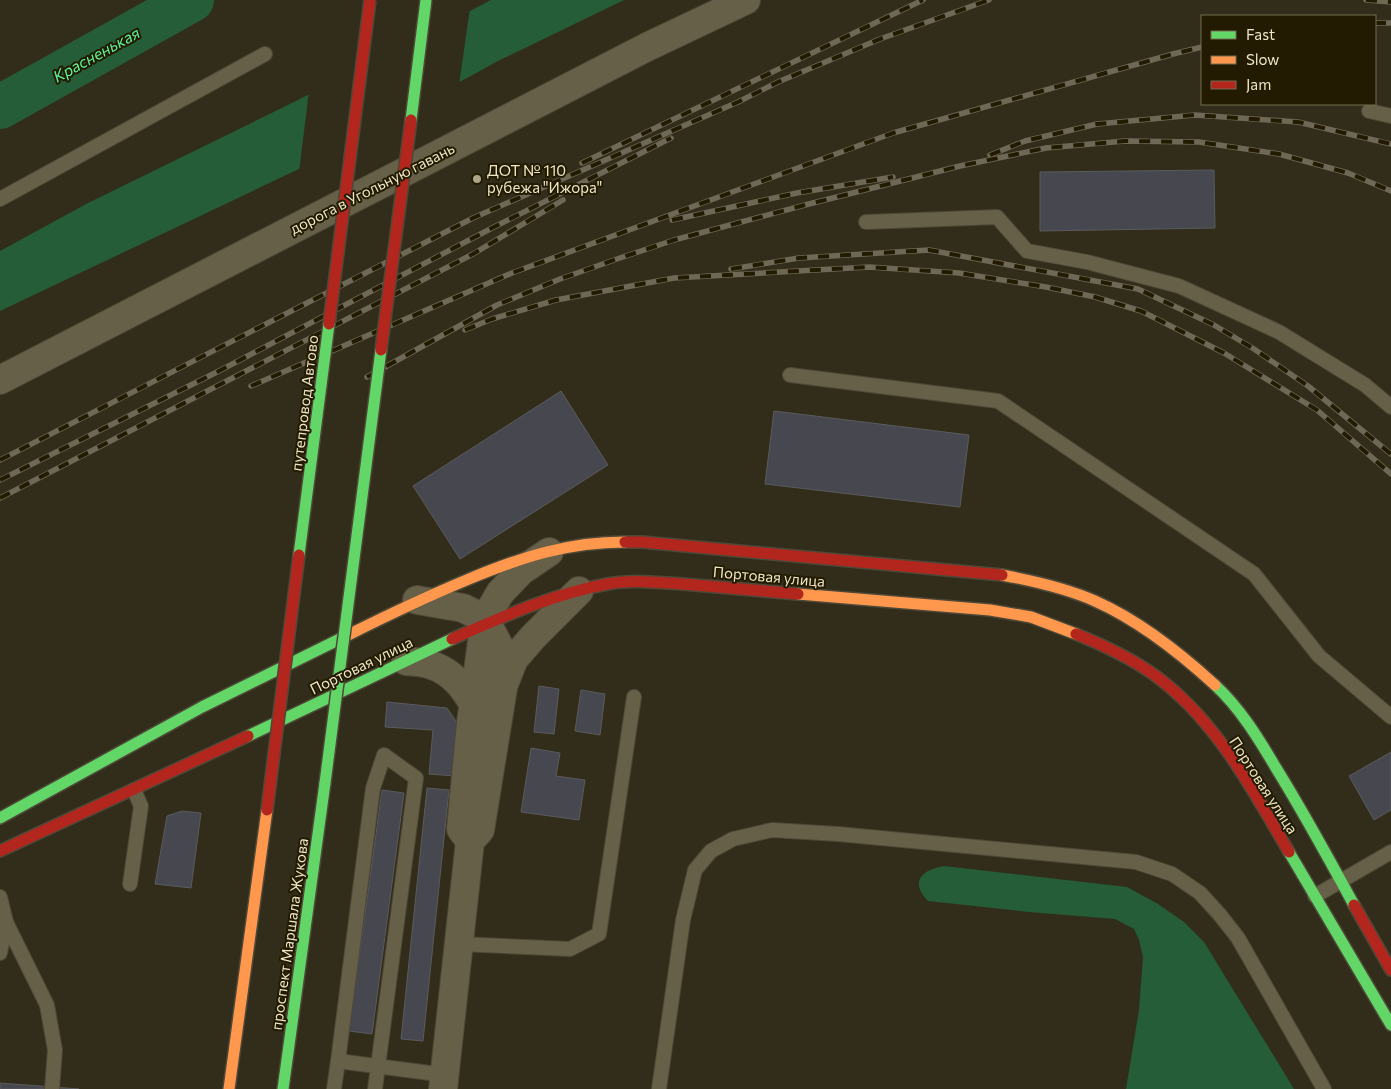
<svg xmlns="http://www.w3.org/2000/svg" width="1391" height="1089" font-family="Commissioner,sans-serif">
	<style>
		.water { fill: #245d38 }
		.pier { fill: #322d1a }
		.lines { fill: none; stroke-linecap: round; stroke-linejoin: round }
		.river { stroke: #245d38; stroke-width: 44 }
		.building { fill: #474750; stroke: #5a5b5d }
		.lane-casing { stroke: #4d4837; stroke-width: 16 }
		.street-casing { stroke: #4d4837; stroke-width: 30 }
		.fast-casing { stroke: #4d4837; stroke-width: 14 }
		.slow-casing { stroke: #4d4837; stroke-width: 14 }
		.jam-casing { stroke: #4d4837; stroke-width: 14 }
		.lane { stroke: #666048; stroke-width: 14 }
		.street { stroke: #666048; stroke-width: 28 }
		.fast { stroke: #63d668; stroke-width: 11 }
		.slow { stroke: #ff974d; stroke-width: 11 }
		.jam { stroke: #b3261e; stroke-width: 11 }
		.rail-casing { stroke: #6e6856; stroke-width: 5.5 }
		.rail { stroke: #221b01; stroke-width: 4; stroke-dasharray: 11; stroke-linecap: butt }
		.fast-bridge-casing { stroke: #4d4837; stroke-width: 14; stroke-linecap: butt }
		.jam-bridge-casing { stroke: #4d4837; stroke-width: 14; stroke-linecap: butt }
		.fast-bridge { stroke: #63d668; stroke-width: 11 }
		.jam-bridge { stroke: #b3261e; stroke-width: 11 }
		.poi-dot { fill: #ada589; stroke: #221b01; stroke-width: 2 }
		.labels { text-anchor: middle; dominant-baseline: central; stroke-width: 4; stroke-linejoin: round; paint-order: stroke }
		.poi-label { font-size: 15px; fill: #efe6c5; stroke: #221b01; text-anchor: start }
		.street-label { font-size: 15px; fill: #efe6c5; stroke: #221b01 }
		.water-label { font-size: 16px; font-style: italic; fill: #5df498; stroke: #221b01 }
	</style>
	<rect width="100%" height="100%" fill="#322d1a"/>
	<g class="water">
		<polygon points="491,0 624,0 500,60 301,168 0,311 0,251 88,203 294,102"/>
		<path d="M 944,866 L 1127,887 L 1158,904 L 1184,922 L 1204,942 L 1294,1089 L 1126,1089 L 1139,1010 L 1143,957 L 1139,940 L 1134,929 L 1115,919 L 1029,912 L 928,901 C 909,881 922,870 944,866 Z"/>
	</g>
	<polygon class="pier" points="470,8 459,85 299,172 309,91"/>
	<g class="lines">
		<polyline class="river" points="0,107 192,0"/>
	</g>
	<g class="building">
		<polygon points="1214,170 1215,228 1040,231 1040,172"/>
		<polygon points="561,391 608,465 460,559 413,486"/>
		<polygon points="774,411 969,435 960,507 765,484"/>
		<polygon points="539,686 559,689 554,734 534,732"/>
		<polygon points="581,690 605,694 600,735 575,731"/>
		<polygon points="387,702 447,708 460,727 455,776 429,774 433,730 385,727"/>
		<polygon points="531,748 560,753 556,776 585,780 579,820 521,812"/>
		<polygon points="1391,752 1391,810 1374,820 1349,776"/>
		<polygon points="427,788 449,790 423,1041 401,1039"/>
		<polygon points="382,790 404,793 372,1034 349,1031"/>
		<polygon points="182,811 201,813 191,888 155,884 167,816"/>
		<polygon points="0,1083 79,1089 0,1089"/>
	</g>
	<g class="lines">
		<g class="lane-casing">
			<g id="lane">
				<polyline points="1369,111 1391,116"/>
				<polyline points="0,199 265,54"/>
				<polyline points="866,222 997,217 1027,251 1087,262 1179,286 1279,332 1365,385 1391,407"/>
				<polyline points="790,375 998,401 1254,574 1319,656 1391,717"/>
				<polyline points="130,884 141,806 134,790"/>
				<polyline points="1315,896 1391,852"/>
				<polyline points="0,897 6,922 0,953"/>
				<polyline points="6,922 47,1005 55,1050 52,1089"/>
				<polyline points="460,944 570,949 599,934 634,697"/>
				<polyline points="338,1061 373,788 384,755 416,778 375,1089"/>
				<polyline points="334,1089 338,1061 445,1075"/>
				<polyline points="659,1089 683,920 695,870 711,851 733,839 772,830 838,834 1136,862 1172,874 1200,893 1220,915 1238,938 1324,1089"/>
			</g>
		</g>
		<g class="street-casing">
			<g id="street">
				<polyline points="0,380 647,47 746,0"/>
				<polyline points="417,600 463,608 485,619 500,648 504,666 503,688 480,830 470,841 443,1089"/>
				<path d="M 406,661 C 415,662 425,662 434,666 C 453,673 464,688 474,705"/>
				<polyline points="504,684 514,659 533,637 579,591"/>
				<polyline points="470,841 461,829 471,723 485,619 500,593 521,571 549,552"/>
			</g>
		</g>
		<g class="fast-casing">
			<g id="fast">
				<path d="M 1215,685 C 1240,708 1259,739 1276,768 C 1304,813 1329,859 1354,905"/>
				<polyline points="248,736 452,639"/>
				<polyline points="0,818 202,707 348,635"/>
				<polyline points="1289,852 1391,1025"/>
				<polyline points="283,1089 325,783"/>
			</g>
		</g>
		<g class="slow-casing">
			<g id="slow">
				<path d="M 1002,575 C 1034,581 1066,588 1095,601 C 1140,621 1179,652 1215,685"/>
				<polyline points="798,594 990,610 1031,617 1076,634"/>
				<path d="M 348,635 C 388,615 428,596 469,579 C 522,557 568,542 625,542"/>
				<polyline points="229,1089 267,810"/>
			</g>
		</g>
		<g class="jam-casing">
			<g id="jam">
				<polyline points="625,542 642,542 1002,575"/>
				<path d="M 1076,634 C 1108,647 1140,662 1166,684 C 1220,728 1254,792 1289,852"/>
				<path d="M 452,639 C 502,617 553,594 607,584 C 635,579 666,583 695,585 C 729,588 764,591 798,594"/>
				<polyline points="0,851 248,736"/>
				<polyline points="1354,905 1391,970"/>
			</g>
		</g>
		<use href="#lane" class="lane"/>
		<use href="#street" class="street"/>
		<use href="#fast" class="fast"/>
		<use href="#slow" class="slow"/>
		<use href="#jam" class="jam"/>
		<g class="rail-casing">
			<g id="rail">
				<polyline points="1366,0 1391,2"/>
				<polyline points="1375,23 1391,23"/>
				<polyline points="990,155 1025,141 1097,124 1195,115 1298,122 1391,144"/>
				<polyline points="582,163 923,0"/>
				<polyline points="672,220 797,193 893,177"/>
				<polyline points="731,269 799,258 929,250 1138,289 1214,325 1254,349 1308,386 1391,454"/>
				<polyline points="465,330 492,319 556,300 674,278 869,267 959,273 1046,287 1095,297 1141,311 1224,353 1317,410 1391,474"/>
				<polyline points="367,377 497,305 560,279 617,259 674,240 805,205 960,166 1046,148 1125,141 1199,142 1279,154 1348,173 1391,191"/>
				<polyline points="251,386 512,273 893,133 1173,54 1202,47"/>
				<polyline points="0,460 473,218 738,102 778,82 880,39 989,0"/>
				<polyline points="0,480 217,372 494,227 671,138"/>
				<polyline points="0,498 473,254 563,200"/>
			</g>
		</g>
		<use href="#rail" class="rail"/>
		<g class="fast-bridge-casing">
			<g id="fast-bridge">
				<polyline points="411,120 426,0"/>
				<polyline points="299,555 329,324"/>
				<polyline points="325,783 381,350"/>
			</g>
		</g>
		<g class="jam-bridge-casing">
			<g id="jam-bridge">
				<polyline points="329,324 370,0"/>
				<polyline points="381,350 411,120"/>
				<polyline points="267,810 299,555"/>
			</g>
		</g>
		<use href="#fast-bridge" class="fast-bridge"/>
		<use href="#jam-bridge" class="jam-bridge"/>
	</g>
	<circle class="poi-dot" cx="477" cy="179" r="5"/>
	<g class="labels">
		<g class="poi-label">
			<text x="487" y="170">ДОТ № 110<tspan x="487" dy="17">рубежа "Ижора"</tspan></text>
		</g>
		<g class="street-label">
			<text transform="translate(372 188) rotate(-27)">дорога в Угольную гавань</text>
			<text transform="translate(304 403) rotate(-83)">путепровод Автово</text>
			<text transform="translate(769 576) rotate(5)">Портовая улица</text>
			<text transform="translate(361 665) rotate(-26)">Портовая улица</text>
			<text transform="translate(1264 785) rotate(57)">Портовая улица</text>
			<text transform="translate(289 934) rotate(-82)">проспект Маршала Жукова</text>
		</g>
		<g class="water-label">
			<text transform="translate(96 54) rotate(-29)">Красненькая</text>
		</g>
	</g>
	<rect x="1201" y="15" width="175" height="90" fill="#221b01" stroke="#746c4f"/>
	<rect x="1211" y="31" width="25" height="8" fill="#63d668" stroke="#746c4f"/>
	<text x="1246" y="40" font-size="15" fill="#efe6c5">Fast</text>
	<rect x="1211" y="56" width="25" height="8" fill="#ff974d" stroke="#746c4f"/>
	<text x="1246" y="65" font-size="15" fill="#efe6c5">Slow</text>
	<rect x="1211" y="81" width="25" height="8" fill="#b3261e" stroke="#746c4f"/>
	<text x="1246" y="90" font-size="15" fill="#efe6c5">Jam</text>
</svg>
